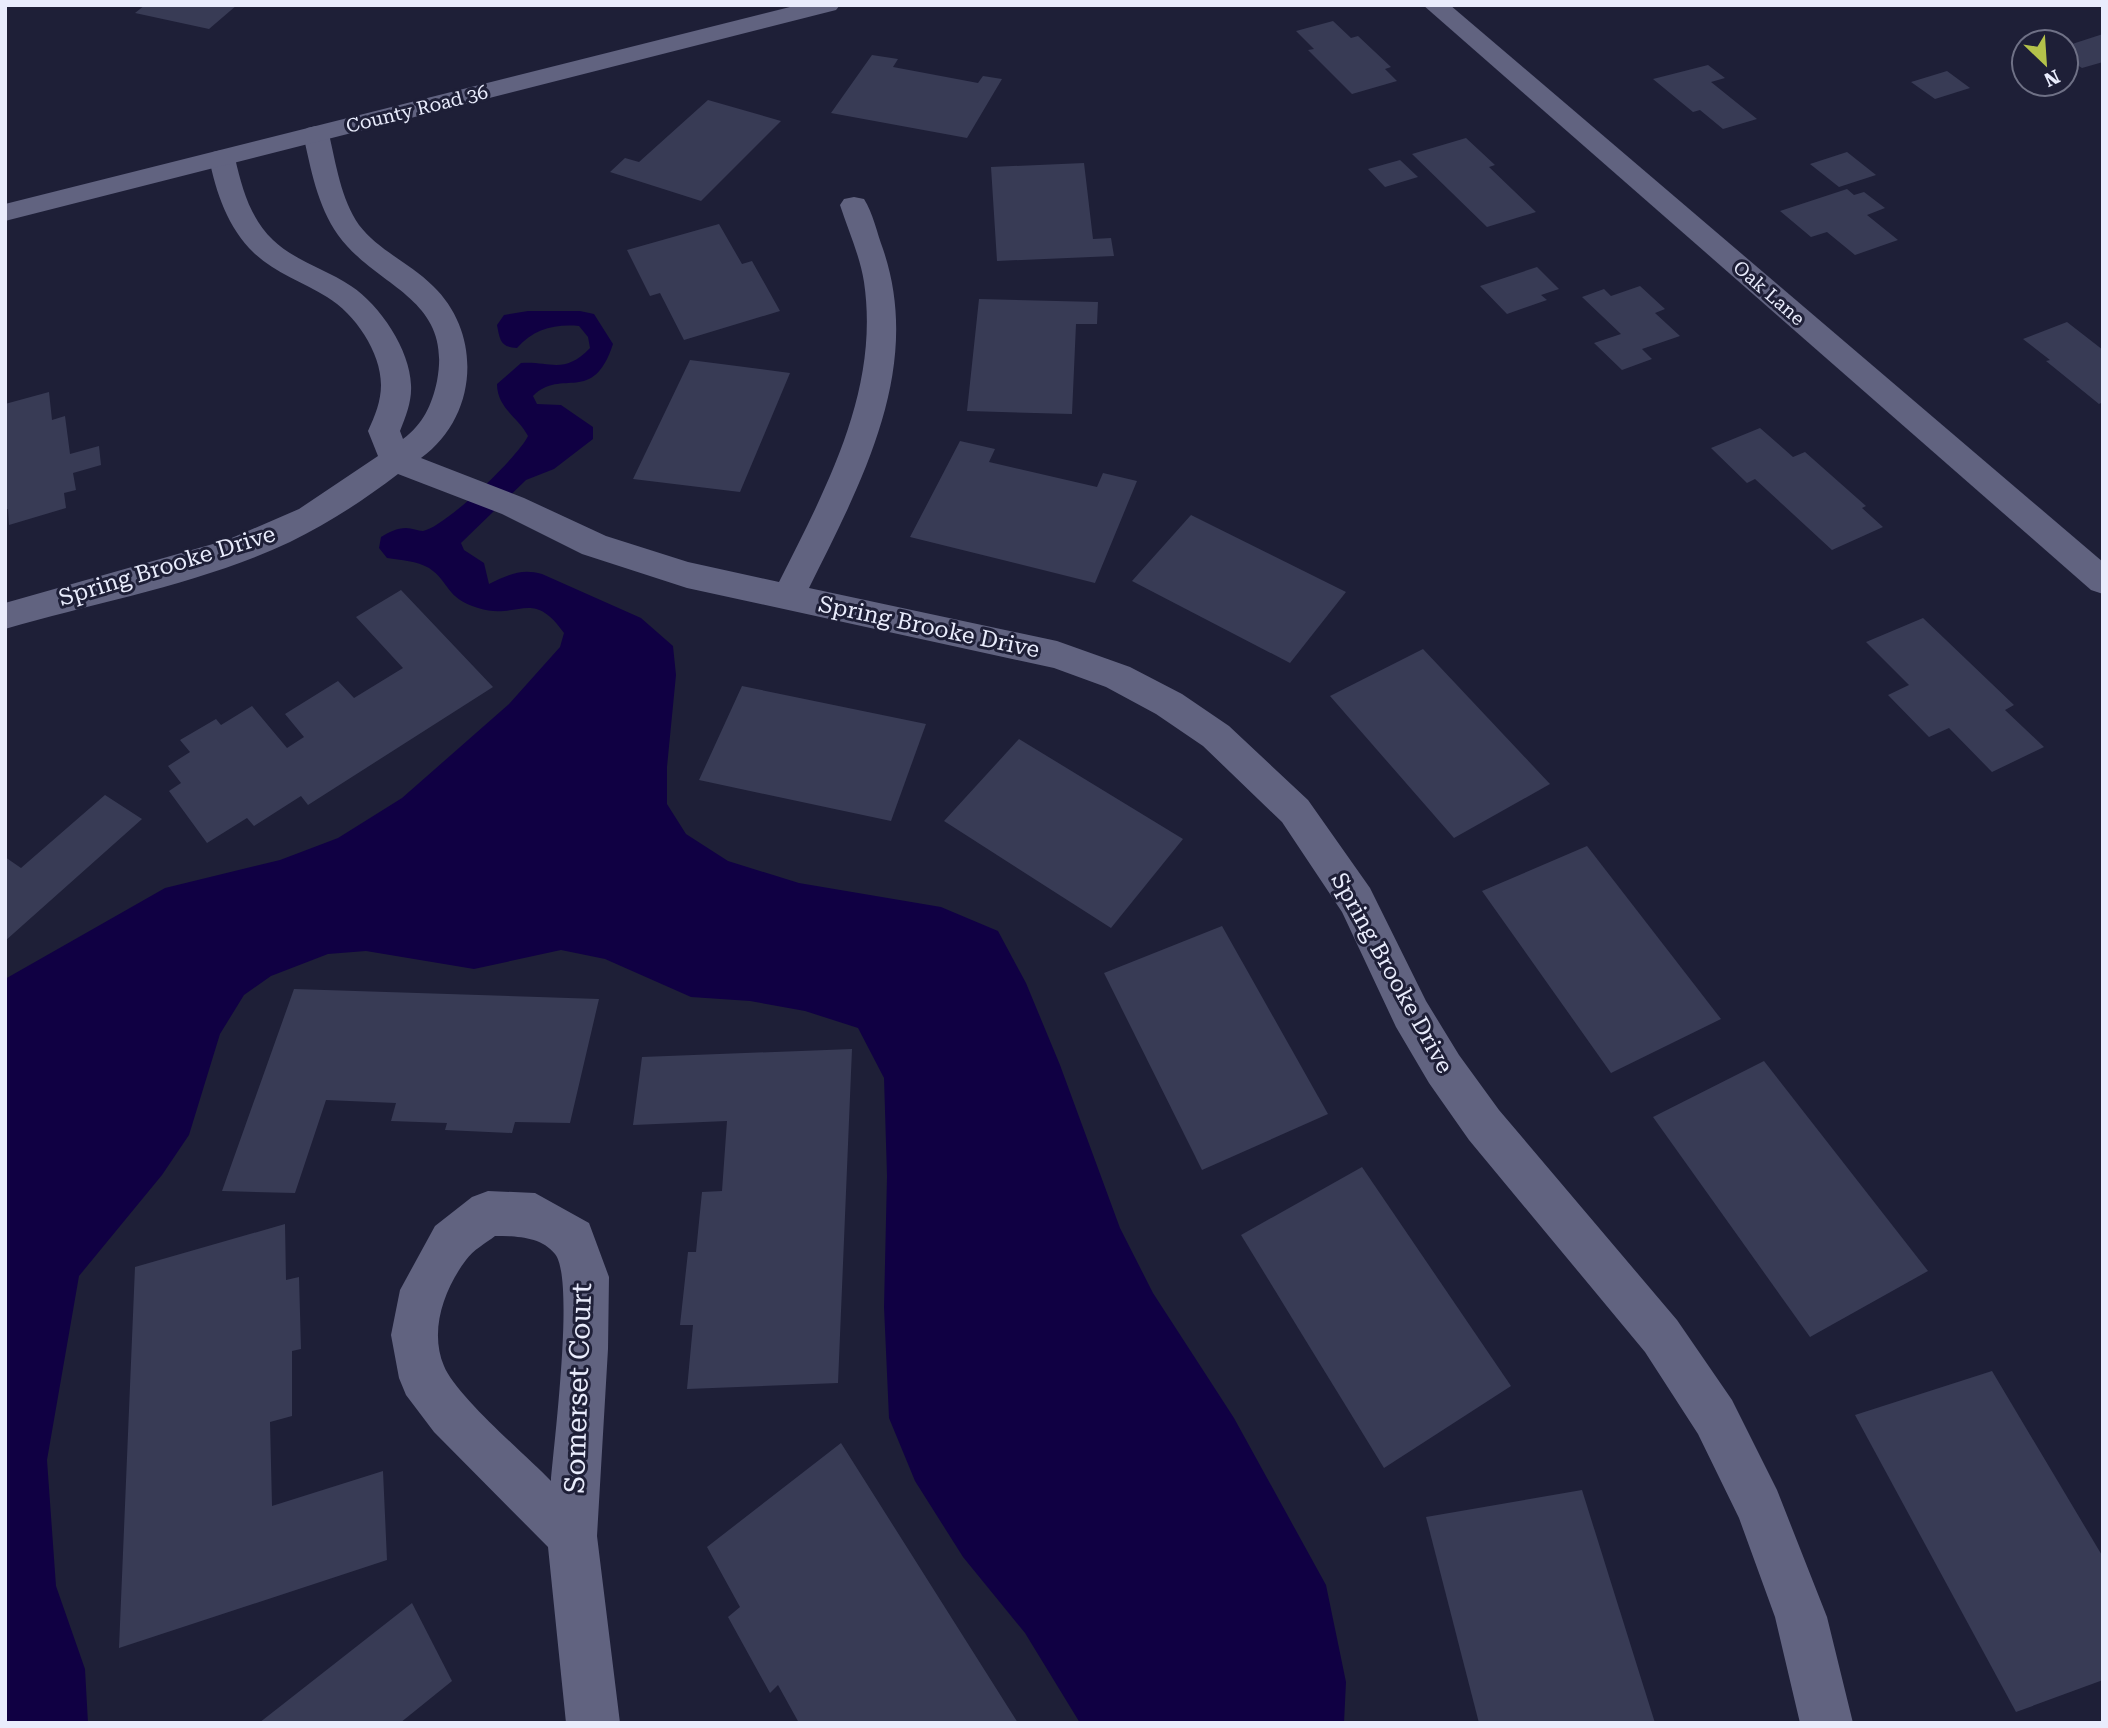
<svg xmlns="http://www.w3.org/2000/svg" width="2108" height="1728" font-family="'Roboto Serif',serif">
	<style>
		.water { fill: #100043 }
		.building { fill: #383b55 }
		.lines { fill: none; stroke-linecap: round; stroke-linejoin: round }
		.street { fill: #616380; fill-rule: evenodd }
		.secondary { fill: #616380; fill-rule: evenodd }
		.labels { text-anchor: middle; dominant-baseline: central; stroke-width: 6; stroke-linejoin: round; paint-order: stroke }
		.far-street-label { font-size: 19px; fill: #e9ecfc; stroke: #1e1f37 }
		.street-label { font-size: 23px; fill: #e9ecfc; stroke: #1e1f37 }
		.near-street-label { font-size: 28px; fill: #e9ecfc; stroke: #1e1f37 }
	</style>
	<rect width="100%" height="100%" fill="#1e1f37"/>
	<path class="water" d="M 528,311 L 580,311 L 594,314 L 613,344 C 593,406 562,367 533,396 L 537,404 L 561,405 L 593,427 L 593,439 L 554,469 L 526,480 L 461,543 L 464,550 L 484,563 L 489,584 C 508,575 521,568 542,574 L 641,618 L 673,646 L 676,675 L 667,767 L 667,804 L 686,834 L 728,861 L 799,883 L 941,907 L 998,931 L 1026,983 L 1060,1065 L 1120,1228 L 1153,1293 L 1234,1418 L 1326,1585 L 1346,1682 L 1344,1723 L 1080,1723 L 1025,1633 L 963,1557 L 915,1481 L 889,1418 L 884,1307 L 887,1176 L 884,1078 L 858,1028 L 805,1011 L 750,1001 L 691,997 L 605,959 L 561,950 L 474,969 L 366,951 L 328,954 L 271,976 L 244,995 L 220,1034 L 189,1135 L 162,1175 L 79,1276 L 47,1460 L 56,1586 L 85,1669 L 88,1723 L 5,1723 L 5,979 L 165,888 L 280,860 L 338,838 L 402,798 L 509,704 L 560,647 L 564,633 C 532,587 518,621 478,608 C 445,598 450,582 429,568 C 417,561 401,560 387,558 L 379,548 L 381,537 C 389,532 397,528 406,528 C 412,528 418,531 423,531 C 445,527 518,457 528,436 C 518,417 497,408 497,384 L 521,363 C 551,361 564,375 590,348 L 588,337 L 579,326 C 554,324 534,329 517,348 C 500,347 500,340 497,325 L 504,315 Z"/>
	<g class="building">
		<polygon points="145,5 237,5 209,29 135,13"/>
		<polygon points="1333,21 1351,38 1358,36 1391,67 1385,69 1397,81 1352,94 1308,50 1314,49 1296,31"/>
		<polygon points="2103,34 2103,62 2082,68 2066,58 2066,46"/>
		<polygon points="872,55 898,59 893,67 978,83 983,76 1002,79 967,138 831,113"/>
		<polygon points="1708,65 1725,78 1711,82 1757,119 1723,129 1700,110 1693,112 1653,79"/>
		<polygon points="1947,71 1970,88 1935,99 1911,82"/>
		<polygon points="708,100 781,121 701,201 610,172 625,158 639,162"/>
		<polygon points="1466,138 1495,165 1489,167 1536,212 1487,227 1412,154"/>
		<polygon points="1847,152 1876,175 1839,187 1810,164"/>
		<polygon points="1400,160 1418,177 1385,187 1368,169"/>
		<polygon points="1084,163 1093,239 1111,238 1114,256 997,261 991,167"/>
		<polygon points="1847,189 1854,195 1864,192 1885,208 1867,215 1898,240 1855,255 1827,232 1811,237 1780,211"/>
		<polygon points="719,224 742,264 752,261 780,311 684,340 660,293 650,296 627,250"/>
		<polygon points="1537,267 1559,289 1541,295 1547,300 1507,314 1480,286"/>
		<polygon points="1640,286 1665,309 1655,313 1680,336 1642,349 1652,359 1622,370 1594,343 1621,334 1582,297 1604,289 1611,296"/>
		<polygon points="979,299 1098,302 1097,324 1076,324 1072,414 967,411"/>
		<polygon points="2067,322 2103,350 2103,402 2099,404 2046,361 2050,360 2023,339"/>
		<polygon points="690,360 790,373 740,492 633,479"/>
		<polygon points="49,392 52,420 65,416 70,454 99,446 101,465 73,473 76,490 64,493 66,508 9,525 8,509 5,510 5,404"/>
		<polygon points="1760,428 1793,457 1805,452 1866,506 1862,508 1883,527 1832,550 1755,479 1747,483 1711,448"/>
		<polygon points="960,441 995,449 989,462 1097,487 1103,473 1137,481 1095,583 910,537"/>
		<polygon points="1191,515 1346,592 1290,663 1132,581"/>
		<polygon points="401,590 493,687 308,805 301,796 254,826 247,818 207,843 169,791 181,783 168,766 190,752 180,740 216,719 221,725 252,706 287,748 304,737 285,714 338,681 354,698 403,668 356,617"/>
		<polygon points="1923,618 2014,705 2005,710 2044,747 1992,772 1949,728 1929,737 1888,695 1909,685 1866,642"/>
		<polygon points="1423,649 1550,784 1454,838 1330,696"/>
		<polygon points="742,686 926,724 891,821 699,780"/>
		<polygon points="1019,739 1183,839 1111,928 944,821"/>
		<polygon points="105,795 142,819 5,941 5,857 21,868"/>
		<polygon points="1587,846 1721,1019 1611,1073 1482,891"/>
		<polygon points="1222,926 1328,1114 1202,1170 1104,973"/>
		<polygon points="294,989 599,999 570,1123 515,1122 512,1133 445,1130 447,1123 391,1121 396,1103 326,1100 295,1193 222,1191"/>
		<polygon points="852,1049 838,1383 687,1389 693,1325 680,1325 688,1252 696,1252 702,1192 722,1191 727,1121 633,1125 642,1057"/>
		<polygon points="1764,1061 1928,1271 1810,1337 1653,1117"/>
		<polygon points="1362,1167 1511,1386 1384,1468 1241,1235"/>
		<polygon points="285,1224 286,1280 299,1277 301,1349 292,1351 292,1416 270,1422 272,1506 383,1471 387,1560 119,1648 135,1267"/>
		<polygon points="1992,1371 2103,1557 2103,1680 2016,1712 1855,1415"/>
		<polygon points="841,1443 1018,1723 799,1723 778,1685 770,1693 728,1617 740,1607 707,1547"/>
		<polygon points="1582,1490 1655,1723 1479,1723 1426,1517"/>
		<polygon points="412,1603 452,1681 400,1723 259,1723"/>
	</g>
	<g class="lines">
		<g class="street">
			<polygon points="1423,5 1450,5 2103,562 2103,594 2091,590"/>
			<path d="M 316,126 L 325,128 L 329,134 C 336,164 341,199 359,225 C 379,251 410,263 433,286 C 483,334 478,417 421,458 L 524,498 L 606,536 L 688,562 L 779,582 C 826,488 880,391 864,282 C 860,256 848,230 840,205 L 844,199 L 854,197 L 864,199 C 873,213 877,233 883,249 C 924,369 861,483 809,588 L 1057,641 L 1130,667 L 1182,694 L 1229,726 L 1308,800 L 1370,888 L 1426,1001 L 1459,1055 L 1499,1110 L 1677,1320 L 1732,1400 L 1777,1490 L 1827,1617 L 1853,1723 L 1800,1723 L 1775,1617 L 1739,1518 L 1698,1434 L 1645,1352 L 1469,1140 L 1429,1083 L 1396,1027 L 1342,912 L 1282,822 L 1203,746 L 1156,714 L 1106,687 L 1054,668 L 687,588 L 582,554 L 502,514 L 398,474 C 364,500 329,523 290,542 C 201,584 100,601 5,629 L 5,603 L 227,540 L 299,509 L 378,456 L 368,431 C 375,416 381,401 381,385 C 381,352 355,314 327,297 C 303,282 275,273 254,253 C 228,228 216,193 209,158 L 213,152 L 222,150 L 231,152 L 235,158 C 242,188 250,218 273,240 C 295,261 326,269 351,286 C 380,305 410,350 411,385 C 412,401 406,416 400,431 L 403,439 C 423,424 432,405 437,381 C 453,297 376,288 338,235 C 317,205 311,169 303,134 L 307,128 Z"/>
			<path d="M 488,1191 L 535,1193 L 589,1223 L 609,1277 L 608,1349 L 597,1536 L 620,1723 L 566,1723 L 548,1547 L 434,1432 L 406,1395 L 399,1378 L 391,1335 L 400,1290 L 435,1226 L 472,1197 ZM 495,1236 C 515,1236 541,1236 555,1254 C 575,1278 554,1442 551,1481 C 526,1455 456,1396 444,1366 C 429,1331 444,1289 466,1260 C 473,1250 486,1243 495,1236 Z"/>
		</g>
		<polygon class="secondary" points="798,5 840,5 836,10 5,221 5,204"/>
	</g>
	<g class="labels">
		<g class="far-street-label">
			<text transform="translate(417 109) rotate(-14)">County Road 36</text>
			<text transform="translate(1769 293) rotate(41)">Oak Lane</text>
		</g>
		<g class="street-label">
			<text transform="translate(167 566) rotate(-17)">Spring Brooke Drive</text>
			<text transform="translate(929 627) rotate(12)">Spring Brooke Drive</text>
			<text transform="translate(1392 973) rotate(61)">Spring Brooke Drive</text>
		</g>
		<g class="near-street-label">
			<text transform="translate(578 1388) rotate(-88)">Somerset Court</text>
		</g>
	</g>
	<rect width="2108" height="1728" fill="none" stroke="#e9ecfc" stroke-width="14"/>
	<g transform="translate(2045 63) rotate(155)"><circle r="33" fill="#1e1f37" stroke="#6f7186" stroke-width="2"/>
	<path d="M0-5L12 26L0 18L-12 26Z" fill="#b4c24a"/>
	<text y="-10" font-size="19" font-weight="bold" text-anchor="middle" fill="#e9ecfc">N</text>
	</g>
</svg>
